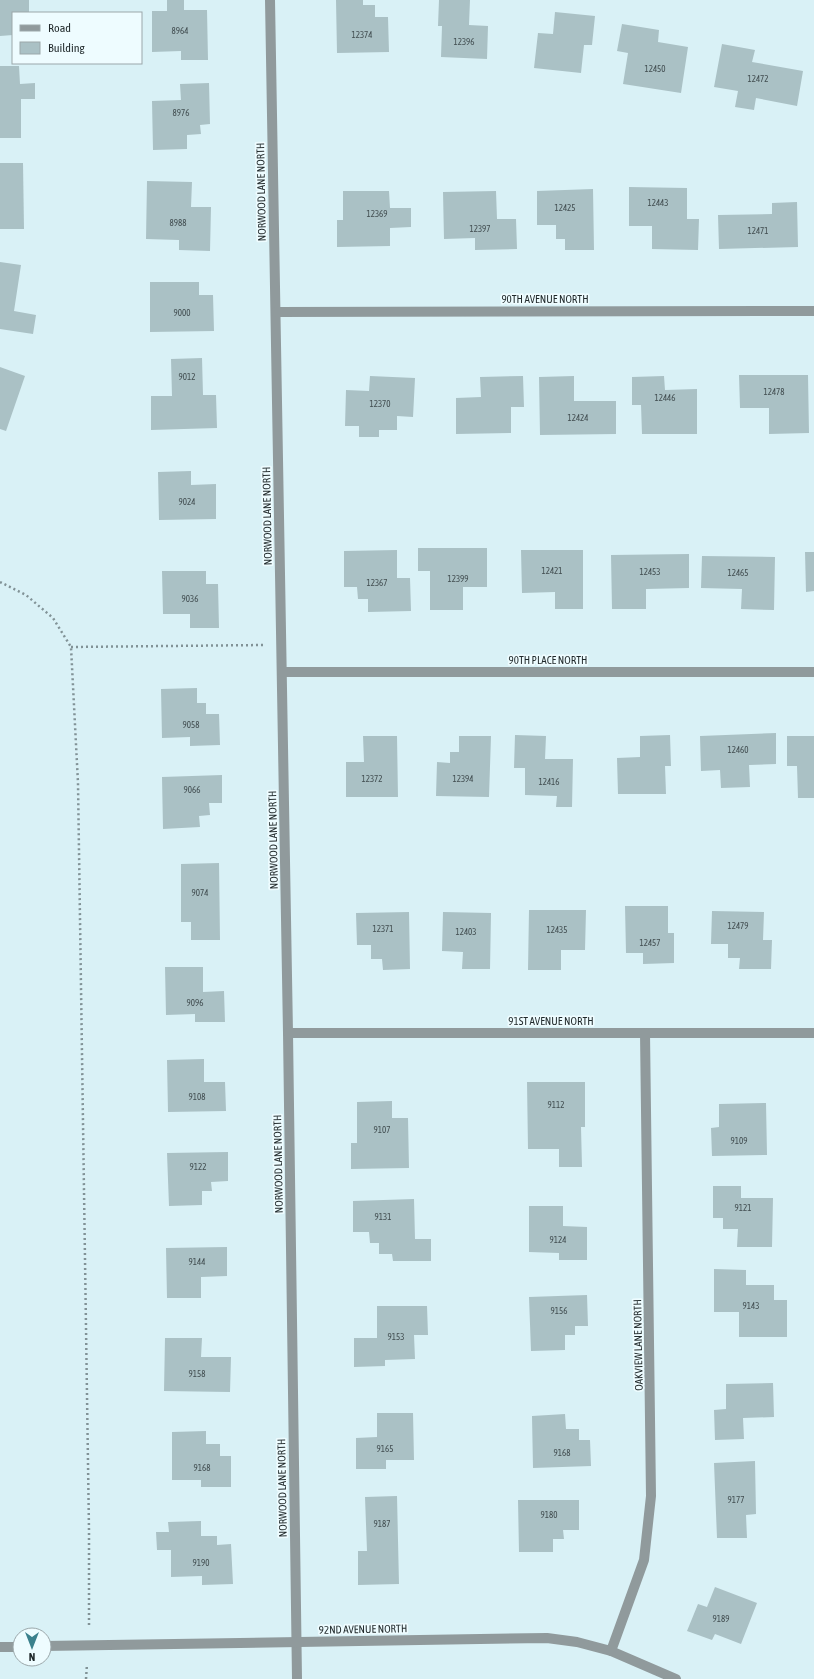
<svg xmlns="http://www.w3.org/2000/svg" width="814" height="1679" font-family="'Asap Condensed',sans-serif">
	<style>
		.building { fill: #aac1c5 }
		.lines { fill: none; stroke-linecap: round; stroke-linejoin: round }
		.path { stroke: #819296; stroke-width: 2.5; stroke-dasharray: 2 3; stroke-linecap: butt }
		.minor { stroke: #909a9c; stroke-width: 10 }
		.labels { text-anchor: middle; dominant-baseline: central; stroke-width: 3.5; stroke-linejoin: round; paint-order: stroke }
		.number-label { font-size: 9px; fill: #424e51 }
		.street-label { font-size: 11px; fill: #1f282a; stroke: #eefcff }
	</style>
	<rect width="100%" height="100%" fill="#d9f1f6"/>
	<g class="building">
		<polygon points="0,0 29,0 29,13 13,13 13,35 0,36"/>
		<polygon points="167,0 184,0 184,10 207,10 208,60 181,60 181,51 152,52 152,11 167,11"/>
		<polygon points="336,0 363,0 363,5 375,5 375,17 388,17 389,52 337,53"/>
		<polygon points="439,0 470,0 469,25 488,26 487,59 441,57 442,26 438,26"/>
		<polygon points="555,12 595,16 592,45 584,45 581,73 534,68 538,33 553,34"/>
		<polygon points="622,24 659,30 658,42 688,47 681,93 623,84 628,53 617,51"/>
		<polygon points="722,44 755,50 752,62 803,71 797,106 756,98 754,110 735,107 738,91 714,87"/>
		<polygon points="0,66 19,66 20,84 35,83 35,99 21,99 21,138 0,138"/>
		<polygon points="209,83 210,124 200,125 201,134 187,135 187,149 153,150 152,101 181,100 180,84"/>
		<polygon points="0,163 23,163 24,229 0,229"/>
		<polygon points="147,181 192,182 191,207 211,207 210,251 179,250 179,240 146,239"/>
		<polygon points="629,187 687,188 687,219 699,219 698,250 652,249 652,226 629,226"/>
		<polygon points="593,189 594,250 565,250 565,239 556,239 556,225 537,225 537,191"/>
		<polygon points="343,191 389,191 390,208 411,208 411,227 390,228 390,246 337,247 337,220 343,220"/>
		<polygon points="496,191 497,219 516,219 517,249 475,250 475,238 444,239 443,192"/>
		<polygon points="797,202 798,247 719,249 718,215 772,214 772,203"/>
		<polygon points="0,262 21,265 14,311 36,315 33,334 0,329"/>
		<polygon points="150,282 199,282 199,295 213,295 214,331 150,332"/>
		<polygon points="202,358 203,395 216,395 217,428 151,430 151,396 172,396 171,359"/>
		<polygon points="0,367 25,376 6,431 0,429"/>
		<polygon points="739,375 808,375 809,433 769,434 769,408 740,408"/>
		<polygon points="370,376 415,378 413,417 397,416 397,430 379,430 379,437 359,437 359,426 345,426 346,390 369,391"/>
		<polygon points="523,376 524,407 511,407 511,433 456,434 456,398 481,397 480,377"/>
		<polygon points="574,376 574,401 616,401 616,434 540,435 539,377"/>
		<polygon points="664,376 665,390 697,389 697,434 642,434 641,405 632,405 632,377"/>
		<polygon points="191,471 191,485 216,484 216,519 159,520 158,472"/>
		<polygon points="418,548 487,548 487,587 463,587 463,610 430,610 430,571 418,571"/>
		<polygon points="397,550 397,578 410,578 411,611 368,612 368,599 358,599 357,587 344,587 344,551"/>
		<polygon points="521,550 583,550 583,609 555,609 555,592 522,593"/>
		<polygon points="805,552 814,552 814,591 806,592"/>
		<polygon points="689,554 689,588 646,589 646,609 612,609 611,555"/>
		<polygon points="702,556 775,557 774,610 741,609 742,589 701,588"/>
		<polygon points="162,571 206,571 206,584 218,584 219,628 190,628 190,614 163,614"/>
		<polygon points="197,688 197,703 206,703 206,714 219,714 220,745 190,746 190,737 162,738 161,689"/>
		<polygon points="776,733 776,764 749,765 750,787 721,788 720,770 701,771 700,736"/>
		<polygon points="515,735 546,736 545,759 573,759 572,807 556,807 557,796 525,795 525,768 514,768"/>
		<polygon points="670,735 671,766 665,766 666,794 618,794 617,758 640,757 640,736"/>
		<polygon points="363,736 397,736 398,797 346,797 346,762 364,762"/>
		<polygon points="459,736 491,736 489,797 436,796 437,762 450,763 450,752 459,752"/>
		<polygon points="787,736 814,736 814,798 798,798 797,766 787,766"/>
		<polygon points="222,775 222,803 209,803 210,815 199,816 200,827 163,829 162,777"/>
		<polygon points="219,863 220,940 191,940 191,922 181,922 181,864"/>
		<polygon points="625,906 668,906 668,933 674,933 674,963 643,964 643,953 626,953"/>
		<polygon points="529,910 586,910 585,950 561,950 561,970 528,970"/>
		<polygon points="712,911 764,912 763,940 772,940 771,969 739,969 740,958 728,958 728,944 711,944"/>
		<polygon points="409,912 410,969 383,970 382,959 371,959 371,945 357,945 356,913"/>
		<polygon points="443,912 491,913 490,969 462,969 463,952 442,951"/>
		<polygon points="165,967 203,967 203,992 224,991 225,1022 195,1022 195,1014 166,1015"/>
		<polygon points="204,1059 204,1082 225,1082 226,1111 168,1112 167,1060"/>
		<polygon points="527,1082 585,1082 585,1127 581,1127 582,1167 559,1167 559,1149 528,1149"/>
		<polygon points="392,1101 392,1118 408,1118 409,1168 351,1169 351,1143 357,1143 357,1102"/>
		<polygon points="766,1103 767,1155 712,1156 711,1128 719,1127 719,1104"/>
		<polygon points="228,1152 228,1181 211,1182 212,1191 202,1191 202,1205 169,1206 167,1153"/>
		<polygon points="713,1186 741,1186 741,1198 773,1198 772,1247 737,1247 738,1229 723,1229 723,1218 713,1218"/>
		<polygon points="414,1199 415,1239 431,1239 431,1261 393,1261 392,1254 379,1254 379,1243 370,1243 369,1232 353,1232 353,1201"/>
		<polygon points="529,1206 563,1206 563,1226 587,1227 587,1260 559,1260 559,1253 529,1252"/>
		<polygon points="227,1247 227,1276 201,1277 201,1298 167,1298 166,1248"/>
		<polygon points="714,1269 746,1270 746,1285 774,1285 774,1300 787,1300 787,1337 739,1337 739,1312 714,1312"/>
		<polygon points="587,1295 588,1326 575,1326 575,1335 565,1335 565,1350 531,1351 529,1297"/>
		<polygon points="377,1306 427,1306 428,1335 414,1335 415,1359 385,1360 385,1366 354,1367 354,1338 377,1338"/>
		<polygon points="165,1338 202,1338 201,1357 231,1357 230,1392 164,1391"/>
		<polygon points="773,1383 774,1417 743,1418 744,1439 715,1440 714,1410 726,1409 726,1384"/>
		<polygon points="377,1413 413,1413 414,1460 386,1460 386,1469 356,1469 356,1438 377,1437"/>
		<polygon points="565,1414 566,1429 579,1429 579,1440 590,1440 591,1466 533,1468 532,1416"/>
		<polygon points="206,1431 206,1444 220,1444 220,1456 231,1456 231,1487 201,1487 201,1480 172,1480 172,1432"/>
		<polygon points="755,1461 756,1514 746,1515 747,1538 717,1538 714,1463"/>
		<polygon points="397,1496 399,1584 358,1585 358,1551 367,1551 365,1497"/>
		<polygon points="518,1500 579,1500 579,1530 563,1530 564,1539 553,1539 553,1552 519,1552"/>
		<polygon points="201,1521 201,1536 217,1536 217,1545 231,1544 233,1584 202,1585 202,1576 171,1577 171,1550 157,1550 156,1532 169,1532 168,1522"/>
		<polygon points="715,1587 757,1603 741,1644 715,1634 712,1640 687,1631 698,1604 707,1607"/>
	</g>
	<g class="lines">
		<g class="path">
			<polyline points="0,582 26,595 53,618 71,647 78,783 89,1531 89,1627"/>
			<polyline points="71,647 263,645"/>
			<polyline points="86,1679 87,1664"/>
		</g>
		<g class="minor">
			<polyline points="270,0 288,1033 297,1679"/>
			<polyline points="276,312 814,311"/>
			<polyline points="282,672 814,672"/>
			<polyline points="288,1033 814,1033"/>
			<polyline points="44,1646 547,1638 577,1642 611,1651 676,1679"/>
			<polyline points="0,1647 20,1647"/>
			<polyline points="611,1651 644,1560 651,1496 645,1033"/>
		</g>
	</g>
	<g class="labels">
		<g class="number-label">
			<text x="180" y="31">8964</text>
			<text x="362" y="35">12374</text>
			<text x="464" y="42">12396</text>
			<text x="655" y="69">12450</text>
			<text x="758" y="79">12472</text>
			<text x="181" y="113">8976</text>
			<text x="658" y="203">12443</text>
			<text x="565" y="208">12425</text>
			<text x="377" y="214">12369</text>
			<text x="178" y="223">8988</text>
			<text x="480" y="229">12397</text>
			<text x="758" y="231">12471</text>
			<text x="182" y="313">9000</text>
			<text x="187" y="377">9012</text>
			<text x="774" y="392">12478</text>
			<text x="665" y="398">12446</text>
			<text x="380" y="404">12370</text>
			<text x="578" y="418">12424</text>
			<text x="187" y="502">9024</text>
			<text x="552" y="571">12421</text>
			<text x="650" y="572">12453</text>
			<text x="738" y="573">12465</text>
			<text x="458" y="579">12399</text>
			<text x="377" y="583">12367</text>
			<text x="190" y="599">9036</text>
			<text x="191" y="725">9058</text>
			<text x="738" y="750">12460</text>
			<text x="372" y="779">12372</text>
			<text x="463" y="779">12394</text>
			<text x="549" y="782">12416</text>
			<text x="192" y="790">9066</text>
			<text x="200" y="893">9074</text>
			<text x="738" y="926">12479</text>
			<text x="383" y="929">12371</text>
			<text x="557" y="930">12435</text>
			<text x="466" y="932">12403</text>
			<text x="650" y="943">12457</text>
			<text x="195" y="1003">9096</text>
			<text x="197" y="1097">9108</text>
			<text x="556" y="1105">9112</text>
			<text x="382" y="1130">9107</text>
			<text x="739" y="1141">9109</text>
			<text x="198" y="1167">9122</text>
			<text x="743" y="1208">9121</text>
			<text x="383" y="1217">9131</text>
			<text x="558" y="1240">9124</text>
			<text x="197" y="1262">9144</text>
			<text x="751" y="1306">9143</text>
			<text x="559" y="1311">9156</text>
			<text x="396" y="1337">9153</text>
			<text x="197" y="1374">9158</text>
			<text x="385" y="1449">9165</text>
			<text x="562" y="1453">9168</text>
			<text x="202" y="1468">9168</text>
			<text x="736" y="1500">9177</text>
			<text x="549" y="1515">9180</text>
			<text x="382" y="1524">9187</text>
			<text x="201" y="1563">9190</text>
			<text x="721" y="1619">9189</text>
		</g>
		<g class="street-label">
			<text transform="translate(261 192) rotate(-91)">NORWOOD LANE NORTH</text>
			<text x="545" y="299">90TH AVENUE NORTH</text>
			<text transform="translate(267 516) rotate(-91)">NORWOOD LANE NORTH</text>
			<text x="548" y="660">90TH PLACE NORTH</text>
			<text transform="translate(273 840) rotate(-91)">NORWOOD LANE NORTH</text>
			<text x="551" y="1021">91ST AVENUE NORTH</text>
			<text transform="translate(278 1164) rotate(-91)">NORWOOD LANE NORTH</text>
			<text transform="translate(638 1345) rotate(-91)">OAKVIEW LANE NORTH</text>
			<text transform="translate(282 1488) rotate(-91)">NORWOOD LANE NORTH</text>
			<text transform="translate(363 1629) rotate(-1)">92ND AVENUE NORTH</text>
		</g>
	</g>
	<rect x="12" y="12" width="130" height="52" fill="#eefcff" stroke="#9ba7aa"/>
	<rect x="20" y="25" width="20" height="6" fill="#909a9c" stroke="#9ba7aa"/>
	<text x="48" y="32" font-size="12" fill="#1f282a">Road</text>
	<rect x="20" y="42" width="20" height="12" fill="#aac1c5" stroke="#9ba7aa"/>
	<text x="48" y="52" font-size="12" fill="#1f282a">Building</text>
	<g transform="translate(32 1647) rotate(180)"><circle r="19" fill="#eefcff" stroke="#9ba7aa"/>
	<path d="M0-3L7 15L0 10L-7 15Z" fill="#3b818d"/>
	<text y="-6" font-size="11" font-weight="bold" text-anchor="middle" fill="#1f282a">N</text>
	</g>
</svg>
